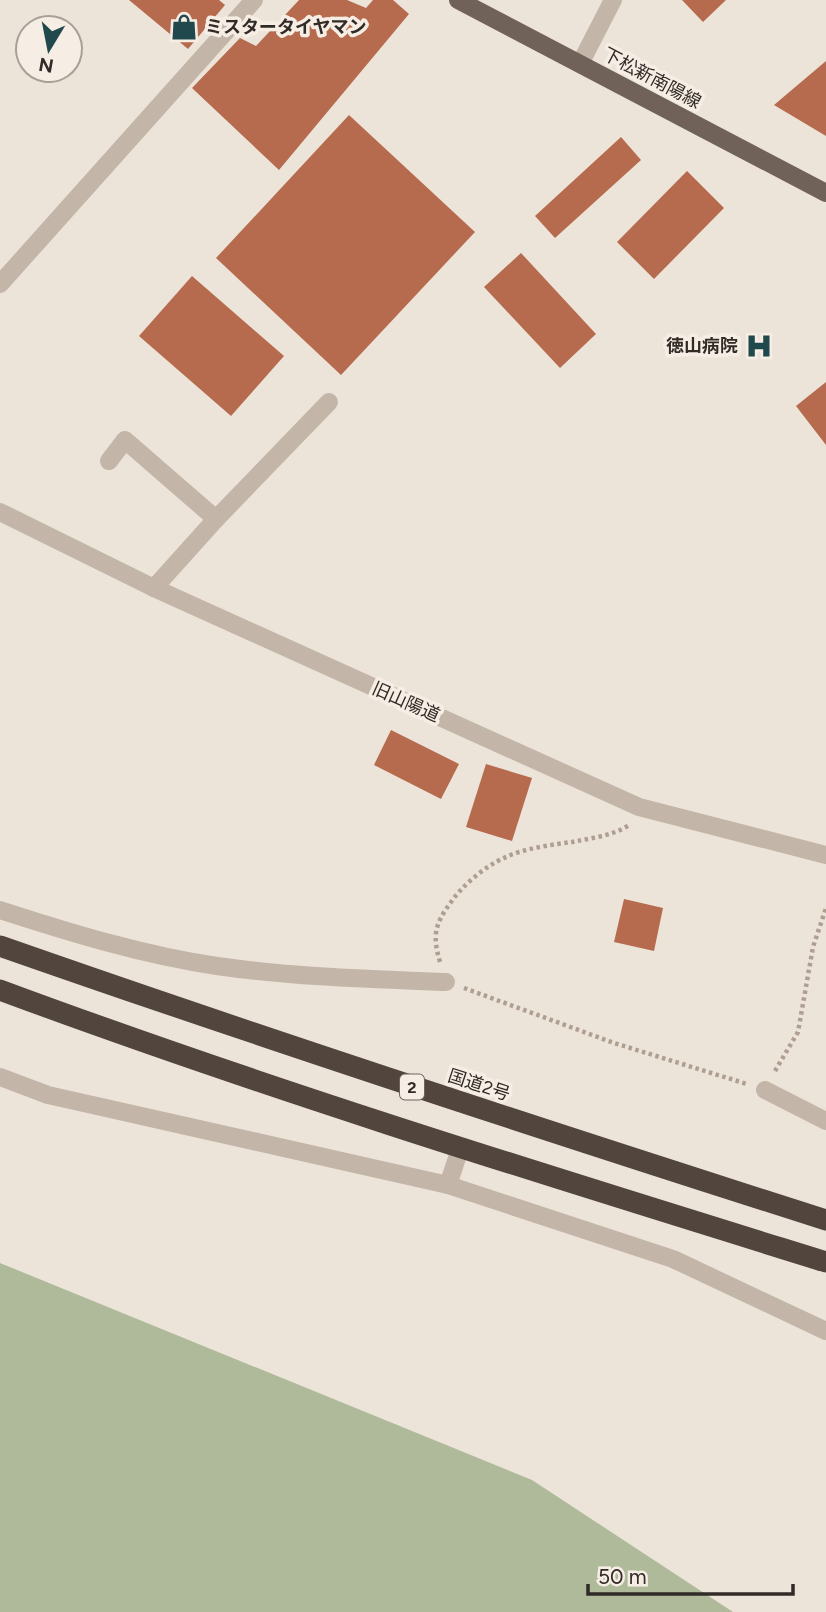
<svg xmlns="http://www.w3.org/2000/svg" width="826" height="1612" font-family="Figtree,'Noto Sans JP',sans-serif">
	<style>
		.green { fill: #afba9b }
		.building { fill: #b66a4e }
		.lines { fill: none; stroke-linecap: round; stroke-linejoin: round }
		.path { stroke: #af9f91; stroke-width: 4.5; stroke-dasharray: 3.5 3.5; stroke-linecap: butt }
		.minor { stroke: #c3b5a7; stroke-width: 18 }
		.major { stroke: #716259; stroke-width: 18 }
		.highway { stroke: #51453e; stroke-width: 21 }
		.labels { text-anchor: middle; dominant-baseline: central; stroke-width: 7; stroke-linejoin: round; paint-order: stroke }
		.shield { fill: #f6eee4; stroke: #6c655f; stroke-width: 2 }
		.shield-label { font-size: 16px; font-weight: bold; fill: #312a26 }
		.poi-label { font-size: 18px; font-weight: bold; fill: #312a26; stroke: #f6eee4; text-anchor: start }
		.street-label { font-size: 18px; fill: #312a26; stroke: #f6eee4 }
	</style>
	<rect width="100%" height="100%" fill="#ede4d9"/>
	<polygon class="green" points="0,1263 532,1480 733,1612 0,1612"/>
	<g class="building">
		<polygon points="129,0 219,0 225,5 188,49"/>
		<polygon points="299,0 347,0 366,8 373,0 393,0 409,14 279,170 192,88 240,38 256,46"/>
		<polygon points="682,0 726,0 703,22"/>
		<polygon points="826,61 826,136 774,105"/>
		<polygon points="349,115 475,232 341,375 216,258"/>
		<polygon points="621,137 641,160 555,238 535,216"/>
		<polygon points="687,171 724,208 654,279 617,242"/>
		<polygon points="521,253 596,334 560,368 484,287"/>
		<polygon points="192,276 284,356 231,416 139,336"/>
		<polygon points="826,382 826,445 796,406"/>
		<polygon points="391,730 459,764 441,799 374,765"/>
		<polygon points="486,764 532,778 512,841 466,827"/>
		<polygon points="624,899 663,908 654,951 614,942"/>
	</g>
	<g class="lines">
		<g class="path">
			<path d="M 440,962 C 432,935 435,924 451,902 C 462,886 485,866 504,858 C 524,848 551,845 572,842 C 591,838 613,836 629,825"/>
			<polyline points="464,988 614,1043 747,1084"/>
			<polyline points="775,1071 798,1032 813,947 826,908"/>
		</g>
		<g class="minor">
			<polyline points="580,64 613,0"/>
			<polyline points="0,284 254,0"/>
			<polyline points="109,461 125,440 216,519"/>
			<polyline points="0,512 154,588 639,807 826,855"/>
			<polyline points="154,588 216,519 329,402"/>
			<path d="M 0,910 C 71,933 143,955 217,966 C 293,977 369,979 446,982"/>
			<polyline points="0,1077 48,1095 448,1185 673,1259 826,1331"/>
			<polyline points="765,1090 826,1121"/>
			<polyline points="448,1185 460,1149"/>
		</g>
		<polyline class="major" points="458,0 826,193"/>
		<g class="highway">
			<path d="M 0,946 C 274,1042 550,1132 826,1220"/>
			<path d="M 0,990 C 272,1091 549,1176 826,1262"/>
		</g>
	</g>
	<defs>
		<g id="shop-bare" transform="scale(2.1)"><path d="M-5-2.5h2.3a2.7 3.5 0 0 1 5.4 0H5L5.5 6h-11ZM-1.5-2.5h3a1.5 2.3 0 0 0-3 0Z" fill="#21494d" stroke="#f6eee4" stroke-width="2.5" paint-order="stroke"/></g>
		<g id="hospital-bare" transform="scale(2.1)"><path d="M-5-5h3v3.5h4V-5h3V5h-3V1.5h-4V5h-3Z" fill="#21494d" stroke="#f6eee4" stroke-width="2.5" paint-order="stroke"/></g>
	</defs>
	<g fill-rule="evenodd">
		<use href="#shop-bare" x="184" y="27"/>
		<use href="#hospital-bare" x="759" y="346"/>
	</g>
	<g class="labels">
		<rect class="shield" x="400" y="1074.5" width="24" height="25" rx="5"/>
		<g class="shield-label">
			<text x="412" y="1087">2</text>
		</g>
		<g class="poi-label">
			<text x="205" y="27">ミスタータイヤマン</text>
			<text x="738" y="346" text-anchor="end">徳山病院</text>
		</g>
		<g class="street-label">
			<text transform="translate(652 78) rotate(28)">下松新南陽線</text>
			<text transform="translate(406 702) rotate(24)">旧山陽道</text>
			<text transform="translate(479 1085) rotate(18)">国道2号</text>
		</g>
	</g>
	<g transform="translate(49 49) rotate(190)"><circle r="33" fill="#f6eee4" stroke="#a7a098" stroke-width="2"/>
	<path d="M0-5L12 26L0 18L-12 26Z" fill="#21494d"/>
	<text y="-10" font-size="19" font-weight="bold" text-anchor="middle" fill="#312a26">N</text>
	</g>
	<path d="M588 1584v10h205v-10" fill="none" stroke="#312a26" stroke-width="3.5"/>
	<text x="598" y="1584" font-size="21" fill="#312a26" stroke="#f6eee4" stroke-width="5" paint-order="stroke">50 m</text>
</svg>
